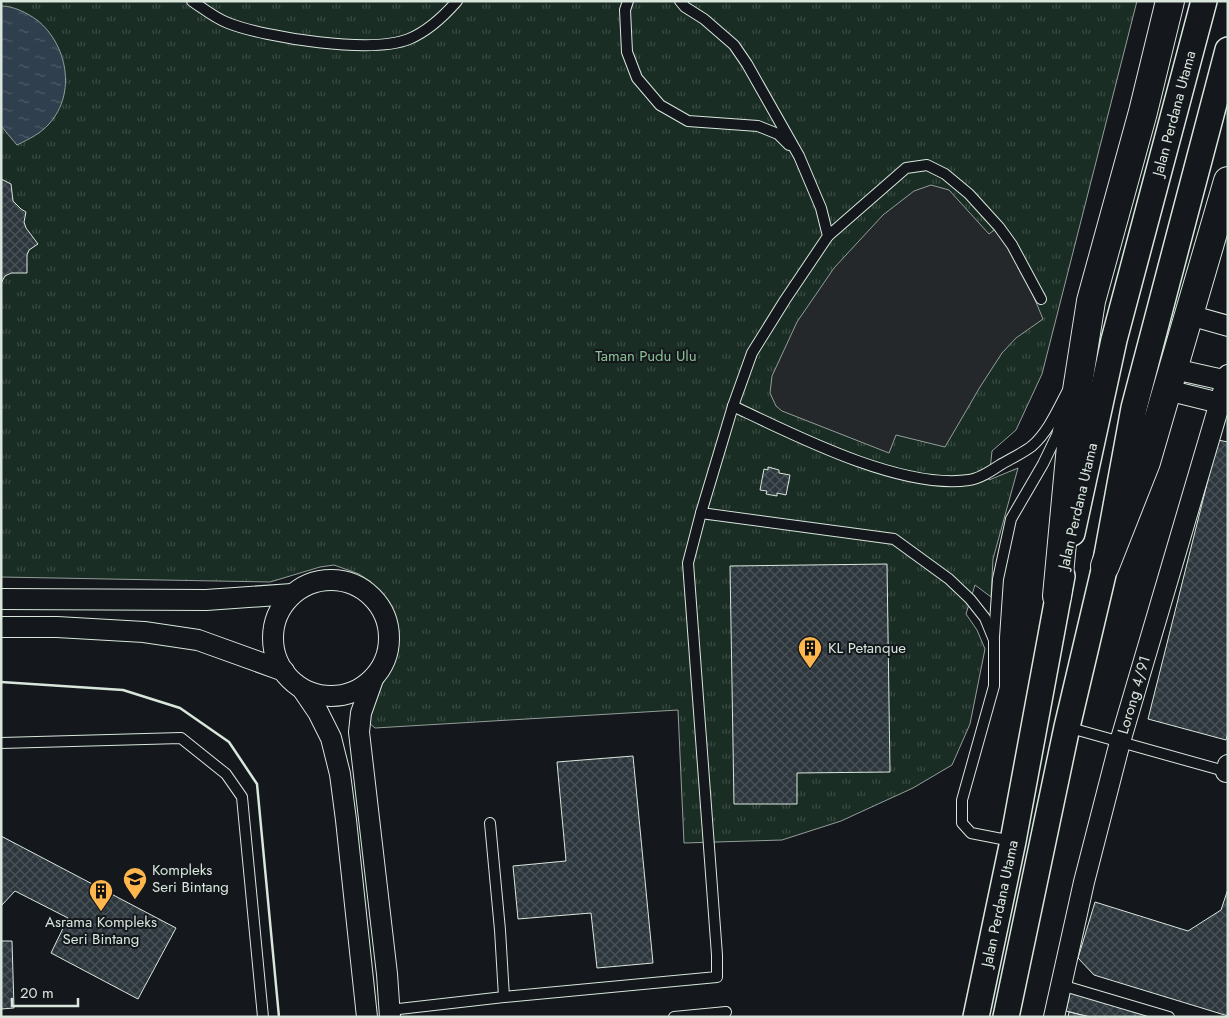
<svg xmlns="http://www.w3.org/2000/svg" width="1229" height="1018" font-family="Jost,sans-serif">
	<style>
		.park { fill: url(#park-tufts); stroke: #939e99 }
		.parking { fill: #24282b; stroke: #939e99 }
		.water { fill: url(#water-ripples); stroke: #939e99 }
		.building { fill: url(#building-cross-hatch); stroke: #d8e6dc }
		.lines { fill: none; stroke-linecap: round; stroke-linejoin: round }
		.service-casing { stroke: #d8e6dc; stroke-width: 12 }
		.minor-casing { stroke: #d8e6dc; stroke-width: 22 }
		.tertiary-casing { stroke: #d8e6dc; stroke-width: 28 }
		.motorway-casing { stroke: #d8e6dc; stroke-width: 30 }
		.service { stroke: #14181c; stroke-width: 10 }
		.minor { stroke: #14181c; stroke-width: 20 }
		.tertiary { stroke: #14181c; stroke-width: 25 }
		.motorway { stroke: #14181c; stroke-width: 28 }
		.wall { stroke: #d8e6dc; stroke-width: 2.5 }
		.labels { text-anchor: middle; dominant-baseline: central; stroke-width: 4; stroke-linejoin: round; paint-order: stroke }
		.street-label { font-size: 15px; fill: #d8e6dc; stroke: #14181c }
		.park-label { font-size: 15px; fill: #8ac095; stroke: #14181c }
		.poi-label { font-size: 15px; fill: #d8e6dc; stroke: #14181c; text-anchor: start }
	</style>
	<defs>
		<pattern id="park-tufts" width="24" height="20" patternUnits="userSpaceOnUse" patternTransform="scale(1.25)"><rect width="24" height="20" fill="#1a2d24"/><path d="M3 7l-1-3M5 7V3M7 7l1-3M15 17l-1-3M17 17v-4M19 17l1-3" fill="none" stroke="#3b4b43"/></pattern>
		<pattern id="water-ripples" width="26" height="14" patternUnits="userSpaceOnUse" patternTransform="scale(1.25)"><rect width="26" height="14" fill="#2f3f4d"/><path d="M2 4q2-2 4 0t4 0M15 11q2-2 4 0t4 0" fill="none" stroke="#4c5b66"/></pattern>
		<pattern id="building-cross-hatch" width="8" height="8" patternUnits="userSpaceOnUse" patternTransform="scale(1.25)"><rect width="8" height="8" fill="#2c363c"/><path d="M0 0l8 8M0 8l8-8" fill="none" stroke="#4a5358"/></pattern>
	</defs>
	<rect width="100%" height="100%" fill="#14181c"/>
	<polygon class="park" points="1,1 1137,1 1042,374 1016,430 992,451 989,480 1018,468 993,559 991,597 975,585 966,614 977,630 985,649 970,724 952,765 913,788 841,821 782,840 684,843 678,710 375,728 368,722 379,682 394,654 397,639 395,623 382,594 371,582 359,574 334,565 320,567 270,582 1,577"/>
	<polygon class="parking" points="931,185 949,190 989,234 997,228 1030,288 1043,319 1016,338 1002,353 980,387 945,447 896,435 889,453 782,411 776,406 770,393 772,376 797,322 834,268 883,215 914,191"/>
	<path class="water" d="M 1,6 C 14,6 27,13 37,20 C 67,44 77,93 49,124 C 40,134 29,139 17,145 L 1,126 Z"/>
	<g class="building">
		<polygon points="1,179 11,184 13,201 21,209 26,212 24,222 26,228 38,244 29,250 27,255 27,273 11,273 5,276 1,283"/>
		<polygon points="1218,440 1228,442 1228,733 1226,740 1148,719"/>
		<polygon points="768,467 779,470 779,473 790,475 786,495 777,493 777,496 766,494 767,491 760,490 764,469 768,470"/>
		<polygon points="887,564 890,772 797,773 797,804 734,804 730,566"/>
		<polygon points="633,756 653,963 597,968 591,913 518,919 513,866 566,861 557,762"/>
		<polygon points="1,836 176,928 138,999 51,953 68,918 15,891 1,906"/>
		<polygon points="1228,889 1228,1016 1094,975 1078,958 1095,902 1188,931 1221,910"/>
		<polygon points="1,941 12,941 14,1008 1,1009"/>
		<polygon points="1071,989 1146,1007 1144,1017 1090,1017 1066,1011"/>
		<polygon points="1069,1012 1090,1017 1068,1017"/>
	</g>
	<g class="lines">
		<g class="service-casing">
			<g id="service">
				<path d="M 192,1 C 204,9 215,18 228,23 C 266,38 372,54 409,39 C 428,31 444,16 457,1"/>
				<polyline points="628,1 625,10 627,52 637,78 660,105 688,121 758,126 778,134 789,145"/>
				<polyline points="828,236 906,168 927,165 945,174 969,194 999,227 1012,245 1041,299"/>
				<path d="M 733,406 C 794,435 901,490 969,480 C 979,479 991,471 1000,465 C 1010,459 1023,453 1032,446 C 1048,432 1057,411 1067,392"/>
				<polyline points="701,513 894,539 949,579 970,599 985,618 994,640 994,686 962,800 962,823 971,833 1012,841"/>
				<polyline points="994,637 998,579 1011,519 1043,464 1057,435 1062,413"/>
				<polyline points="1067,727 1228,772"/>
				<polyline points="1,743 181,738 226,774 242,797 263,1017"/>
				<polyline points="490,823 500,930 504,997 717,977 717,955 688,563 701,513 733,406 752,353 785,300 828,236 821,208 799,156 747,64 734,45 704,19 685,7 680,1"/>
				<polyline points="1061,985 1169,1017"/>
				<polyline points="390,1010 504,997"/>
				<polyline points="674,1017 726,1012"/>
			</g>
		</g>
		<g class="minor-casing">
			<g id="minor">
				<polyline points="1189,315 1228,326"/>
				<polyline points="1174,369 1228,381"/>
				<polyline points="1167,390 1228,405"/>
				<circle cx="331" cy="638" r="58"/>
				<polyline points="1,599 206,600 292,594"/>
				<polyline points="1,627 57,627 144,632 198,640 284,671"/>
				<polyline points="373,679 361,713 359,732 387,974 390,1017"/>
				<polyline points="303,690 318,712 331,738 340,774 346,820 367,1017"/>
				<polyline points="1226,772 1228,765"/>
				<path id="s1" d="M 1054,1017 L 1084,882 L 1120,742 L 1228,375"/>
			</g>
		</g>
		<g class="tertiary-casing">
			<g id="tertiary">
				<path id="s2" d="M 1072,533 L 1114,340 L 1204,1"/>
				<path id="s3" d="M 976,1017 L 1013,841 L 1062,576"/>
				<polyline points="1006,1017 1067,727 1105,566 1134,408 1228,50"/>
			</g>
		</g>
		<g class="motorway-casing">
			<g id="motorway">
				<polyline points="1105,566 1146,462 1228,181"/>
				<polyline points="1057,596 1075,403 1091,301 1143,112 1170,1"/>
			</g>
		</g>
		<use href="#service" class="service"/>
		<use href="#minor" class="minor"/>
		<use href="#tertiary" class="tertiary"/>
		<use href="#motorway" class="motorway"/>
		<polyline class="wall" points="1,682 123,690 180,708 229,742 257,784 279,1017"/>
	</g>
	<defs>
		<g id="building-pin" transform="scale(1.25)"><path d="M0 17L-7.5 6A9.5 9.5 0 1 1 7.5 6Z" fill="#ffb74d" stroke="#14181c"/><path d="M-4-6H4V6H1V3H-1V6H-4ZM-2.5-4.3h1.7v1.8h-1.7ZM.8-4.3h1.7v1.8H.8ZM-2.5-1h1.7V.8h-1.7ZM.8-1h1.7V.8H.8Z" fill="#111"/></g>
		<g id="school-pin" transform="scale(1.25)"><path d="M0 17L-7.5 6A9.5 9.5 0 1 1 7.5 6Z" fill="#ffb74d" stroke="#14181c"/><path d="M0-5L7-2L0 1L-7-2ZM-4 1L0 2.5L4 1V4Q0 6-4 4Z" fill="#111"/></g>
	</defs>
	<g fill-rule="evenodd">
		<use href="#building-pin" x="810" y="648"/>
		<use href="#school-pin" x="135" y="879"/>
		<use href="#building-pin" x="101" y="891"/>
	</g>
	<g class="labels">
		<g class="street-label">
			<text stroke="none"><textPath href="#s2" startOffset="432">Jalan Perdana Utama</textPath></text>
			<text transform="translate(1078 506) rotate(-77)">Jalan Perdana Utama</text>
			<text stroke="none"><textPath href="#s1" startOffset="332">Lorong 4/91</textPath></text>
			<text stroke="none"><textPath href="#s3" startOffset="116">Jalan Perdana Utama</textPath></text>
		</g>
		<g class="park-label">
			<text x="646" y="356">Taman Pudu Ulu</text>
		</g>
		<g class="poi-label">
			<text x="828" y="648">KL Petanque</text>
			<text x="152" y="870">Kompleks<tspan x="152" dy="17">Seri Bintang</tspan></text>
			<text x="101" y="922" text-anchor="middle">Asrama Kompleks<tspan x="101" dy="17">Seri Bintang</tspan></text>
		</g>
	</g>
	<rect width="1229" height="1018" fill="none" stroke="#d8e6dc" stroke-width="5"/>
	<path d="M12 998v8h66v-8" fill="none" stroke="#d8e6dc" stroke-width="2.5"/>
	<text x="20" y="998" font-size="15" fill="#d8e6dc" stroke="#14181c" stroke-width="4" paint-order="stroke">20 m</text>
</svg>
